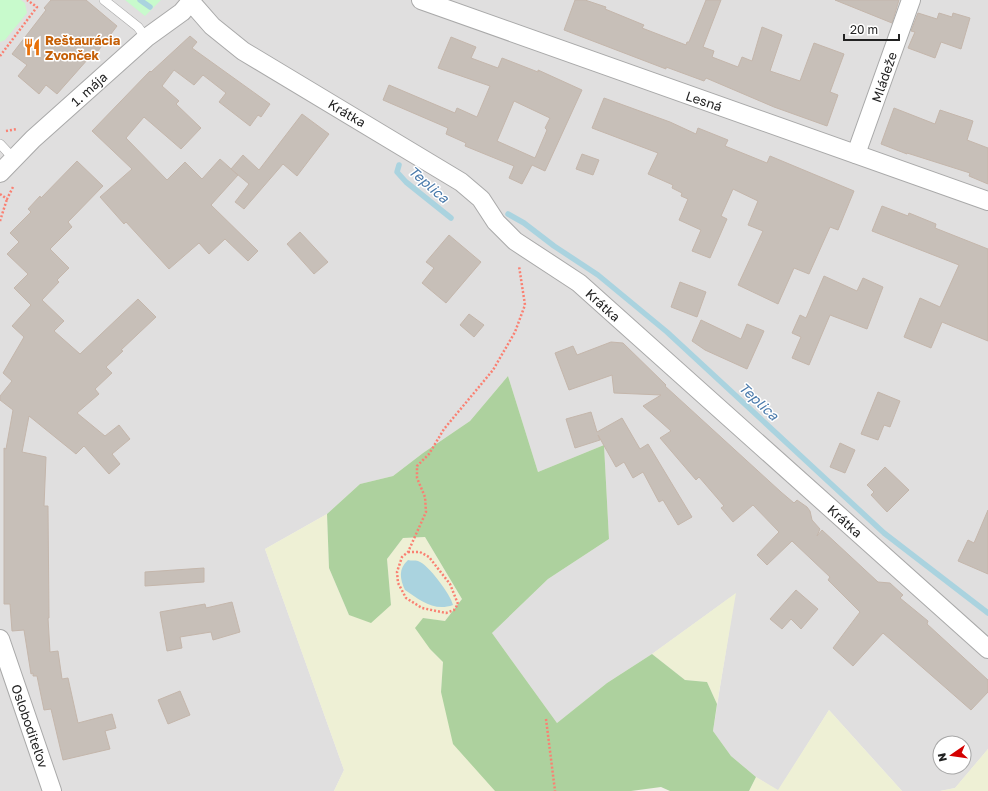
<svg xmlns="http://www.w3.org/2000/svg" width="988" height="791" font-family="'Golos Text',sans-serif">
	<style>
		.residential { fill: #e0dfdf; fill-rule: evenodd }
		.farmland { fill: #eef0d5 }
		.forest { fill: #add19e }
		.park { fill: #c8facc }
		.water { fill: #aad3df }
		.lines { fill: none; stroke-linecap: round; stroke-linejoin: round }
		.stream { stroke: #aad3df; stroke-width: 5.5 }
		.building { fill: #c7bfb8; stroke: #c4b6ab; fill-rule: evenodd }
		.service-casing { stroke: #a9a9a9; stroke-width: 10 }
		.minor-casing { stroke: #a9a9a9; stroke-width: 20 }
		.path { stroke: #fa8072; stroke-width: 2.5; stroke-dasharray: 2 2; stroke-linecap: butt }
		.service { stroke: #fff; stroke-width: 9 }
		.minor { stroke: #fff; stroke-width: 18 }
		.labels { text-anchor: middle; dominant-baseline: central; stroke-width: 3; stroke-linejoin: round; paint-order: stroke }
		.food-label { font-size: 13px; font-weight: bold; fill: #c56008; stroke: #fff; text-anchor: start }
		.street-label { font-size: 13px; fill: #222; stroke: #fff }
		.water-label { font-size: 14px; font-style: italic; fill: #4a7aab; stroke: #fff }
	</style>
	<rect width="100%" height="100%" fill="#f2efe9"/>
	<path class="residential" d="M 0,0 L 988,0 L 988,749 L 955,788 L 940,791 L 902,791 L 829,710 L 778,791 L 756,777 L 731,756 L 713,731 L 735,594 L 652,654 L 607,683 L 557,723 L 492,633 L 548,579 L 609,539 L 604,445 L 538,472 L 508,376 L 470,421 L 423,453 L 393,476 L 360,484 L 327,514 L 265,549 L 344,770 L 334,791 L 0,791 ZM 940,743 L 964,743 L 964,767 L 940,767 Z"/>
	<g class="farmland">
		<polygon points="327,514 329,568 349,615 391,605 387,559 403,538 425,537 462,599 445,621 423,618 430,649 443,662 441,692 495,791 334,791 344,770 265,549"/>
		<polygon points="736,593 717,704 707,682 685,680 652,654"/>
		<polygon points="829,710 902,791 749,791 756,777 778,790"/>
		<polygon points="988,749 988,791 940,791 955,788"/>
	</g>
	<polygon class="forest" points="508,376 538,472 604,445 609,539 548,579 492,633 557,723 607,683 652,654 685,680 707,682 717,704 713,731 731,756 756,777 749,791 670,791 661,787 631,791 495,791 453,744 441,692 443,662 430,649 415,628 423,618 445,621 462,599 425,537 403,538 387,559 391,605 371,623 349,615 329,568 327,514 360,484 393,476 423,453 470,421"/>
	<g class="park">
		<polygon points="0,0 21,0 25,3 27,13 5,40 0,42"/>
		<polygon points="125,0 161,0 145,16"/>
	</g>
	<path class="water" d="M 408,560 C 411,561 415,560 418,561 C 428,564 451,595 453,605 C 434,612 420,600 405,590 C 400,579 398,569 408,560 Z"/>
	<g class="lines">
		<g class="stream">
			<polyline points="140,0 150,7"/>
			<polyline points="399,165 397,172 406,182 451,218"/>
			<polyline points="508,214 524,223 554,246 598,275 667,332 884,533 988,613"/>
		</g>
	</g>
	<g class="building">
		<polygon points="51,0 86,0 117,26 98,51 96,50 57,94 46,85 39,94 18,76 27,65 12,54 46,10 44,8"/>
		<polygon points="575,0 585,0 606,7 605,9 644,25 642,28 686,45 687,42 689,42 706,0 721,0 703,47 714,51 712,57 738,67 742,57 752,61 762,27 782,35 770,71 800,81 814,43 844,54 830,92 838,95 827,126 774,107 706,78 704,81 666,67 666,69 564,30"/>
		<polygon points="835,0 899,0 892,23"/>
		<polygon points="918,13 937,19 939,13 952,17 953,13 970,18 961,49 941,42 935,58 908,48 915,32 911,31"/>
		<polygon points="190,36 197,42 192,48 270,104 261,117 258,115 250,126 219,102 226,93 203,75 194,85 174,70 162,86 179,101 176,104 201,128 181,149 144,117 126,138 167,180 185,162 202,179 220,159 238,175 211,205 258,251 248,261 225,239 209,254 199,243 169,269 126,222 124,224 100,197 132,169 92,131 150,71 151,72"/>
		<path d="M 451,37 L 476,47 L 471,58 L 498,68 L 502,58 L 538,72 L 538,70 L 582,90 L 545,171 L 532,165 L 522,184 L 509,178 L 514,166 L 465,146 L 466,143 L 446,134 L 448,128 L 383,100 L 389,85 L 455,113 L 457,108 L 477,117 L 490,86 L 438,68 ZM 514,101 L 550,118 L 545,128 L 547,130 L 535,158 L 497,141 Z"/>
		<polygon points="604,98 670,122 696,134 698,128 728,140 725,146 767,163 770,156 854,191 838,230 830,227 809,274 794,268 778,304 738,285 763,231 748,225 758,201 733,189 721,216 727,219 710,258 692,251 701,230 679,220 688,199 681,196 682,193 672,188 673,185 648,174 658,153 592,128"/>
		<polygon points="894,108 935,124 940,110 973,121 967,140 988,148 988,184 969,176 970,173 907,153 907,154 881,144"/>
		<polygon points="302,114 329,134 297,176 283,164 244,209 235,202 249,184 231,169 243,155 259,170"/>
		<polygon points="582,154 599,160 593,175 576,169"/>
		<polygon points="77,161 103,186 68,222 72,227 50,249 69,268 57,280 59,282 42,300 64,321 54,331 80,354 138,299 156,317 121,350 123,351 106,367 112,373 95,389 99,394 77,413 105,436 119,425 130,439 112,454 120,464 109,474 84,446 76,454 29,416 22,452 46,457 44,506 48,506 49,618 48,618 50,652 58,651 62,679 68,678 78,723 112,714 116,728 105,731 110,749 63,760 51,709 44,710 37,676 33,676 33,673 31,674 24,630 12,631 10,604 4,604 4,448 6,449 13,410 0,400 0,396 12,381 3,373 24,337 12,326 31,305 14,288 28,274 7,254 19,242 10,233 31,212 28,209 40,196 41,198"/>
		<polygon points="882,206 908,216 909,213 936,224 935,228 988,249 988,341 942,322 931,348 904,337 920,298 940,307 959,265 872,231"/>
		<polygon points="300,232 328,262 314,274 287,244"/>
		<polygon points="449,235 481,262 446,303 422,283 434,268 426,262"/>
		<polygon points="824,276 857,291 863,278 883,287 867,329 830,315 809,365 792,358 801,337 792,333 800,315 806,318"/>
		<polygon points="680,282 706,292 697,317 671,307"/>
		<polygon points="469,314 484,325 474,337 460,325"/>
		<polygon points="701,320 741,339 747,324 764,331 747,369 705,350 692,341"/>
		<polygon points="611,342 623,343 666,385 665,386 781,492 794,503 797,500 807,507 810,511 812,520 820,529 817,536 822,530 878,582 890,583 903,595 900,598 928,621 927,624 988,680 988,692 971,710 883,633 853,666 833,648 860,612 828,580 830,577 792,541 767,565 757,555 779,532 753,505 733,522 721,508 724,506 699,477 696,480 660,438 671,431 643,406 661,395 614,393 612,375 569,390 555,353 573,346 577,355"/>
		<polygon points="878,392 900,401 890,427 884,425 878,440 861,434"/>
		<polygon points="591,412 597,432 622,418 640,449 648,444 692,517 678,525 663,500 659,502 643,472 633,478 624,462 616,467 598,435 600,440 575,448 566,419"/>
		<polygon points="840,443 855,450 845,473 830,467"/>
		<polygon points="885,467 909,490 887,512 871,495 874,492 867,485"/>
		<polygon points="988,510 988,574 958,561 968,540 974,543"/>
		<polygon points="204,568 204,582 145,586 145,572"/>
		<polygon points="796,590 818,609 801,629 791,619 782,629 770,619"/>
		<polygon points="232,602 240,632 213,640 211,632 180,637 182,648 167,651 160,612 205,604 206,608"/>
		<polygon points="180,691 190,715 168,724 158,700"/>
	</g>
	<g class="lines">
		<g class="service-casing">
			<g id="service">
				<polyline points="104,0 138,27 146,38"/>
				<polyline points="0,144 14,159"/>
			</g>
		</g>
		<g class="minor-casing">
			<g id="minor">
				<polyline points="421,0 988,201"/>
				<polyline points="191,2 212,26 243,51 461,182 481,199 496,222 515,241 579,283 988,649"/>
				<polyline points="856,154 911,0"/>
				<polyline points="0,173 33,139 146,38 182,12 192,0"/>
				<polyline points="0,639 52,791"/>
			</g>
		</g>
		<g class="path">
			<polyline points="0,56 37,7 27,0"/>
			<polyline points="6,131 17,129"/>
			<polyline points="0,194 7,199 13,187"/>
			<polyline points="0,221 7,199"/>
			<polyline points="408,552 420,552 429,557 450,584 458,604 454,610 446,613 422,608 406,598 398,583 397,572 402,557 408,552 426,512 425,497 417,478 417,466 429,454 444,429 493,370 515,332 525,305 519,266"/>
			<polyline points="546,719 555,791"/>
		</g>
		<use href="#service" class="service"/>
		<use href="#minor" class="minor"/>
	</g>
	<defs>
		<g id="restaurant-bare" transform="scale(1.38)"><path d="M-5-6h1v4h1v-4h1v4h1v-4h1v5L-1.5 .5V6h-2V.5L-5-1ZM5-6V6H3V1.5H1.5Q1.5-4 5-6Z" fill="#e8710a" stroke="#fff" stroke-width="2.5" paint-order="stroke"/></g>
	</defs>
	<g fill-rule="evenodd">
		<use href="#restaurant-bare" x="32" y="47"/>
	</g>
	<g class="labels">
		<g class="food-label">
			<text x="45" y="40">Reštaurácia<tspan x="45" dy="15">Zvonček</tspan></text>
		</g>
		<g class="street-label">
			<text transform="translate(884 77) rotate(-71)">Mládeže</text>
			<text transform="translate(89 89) rotate(-42)">1. mája</text>
			<text transform="translate(704 101) rotate(19)">Lesná</text>
			<text transform="translate(347 113) rotate(31)">Krátka</text>
			<text transform="translate(603 305) rotate(42)">Krátka</text>
			<text transform="translate(845 521) rotate(42)">Krátka</text>
			<text transform="translate(30 726) rotate(71)">Osloboditeľov</text>
		</g>
		<g class="water-label">
			<text transform="translate(429 184) rotate(41)">Teplica</text>
			<text transform="translate(759 401) rotate(43)">Teplica</text>
		</g>
	</g>
	<g transform="translate(952 755) rotate(257)"><circle r="19" fill="#ffffff" stroke="#a7a7a7"/>
	<path d="M0-3L7 15L0 10L-7 15Z" fill="#d40000"/>
	<text y="-6" font-size="11" font-weight="bold" text-anchor="middle" fill="#222222">N</text>
	</g>
	<path d="M844 34v6h55v-6" fill="none" stroke="#222222" stroke-width="2"/>
	<text x="850" y="34" font-size="12" fill="#222222" stroke="#ffffff" stroke-width="3" paint-order="stroke">20 m</text>
</svg>
